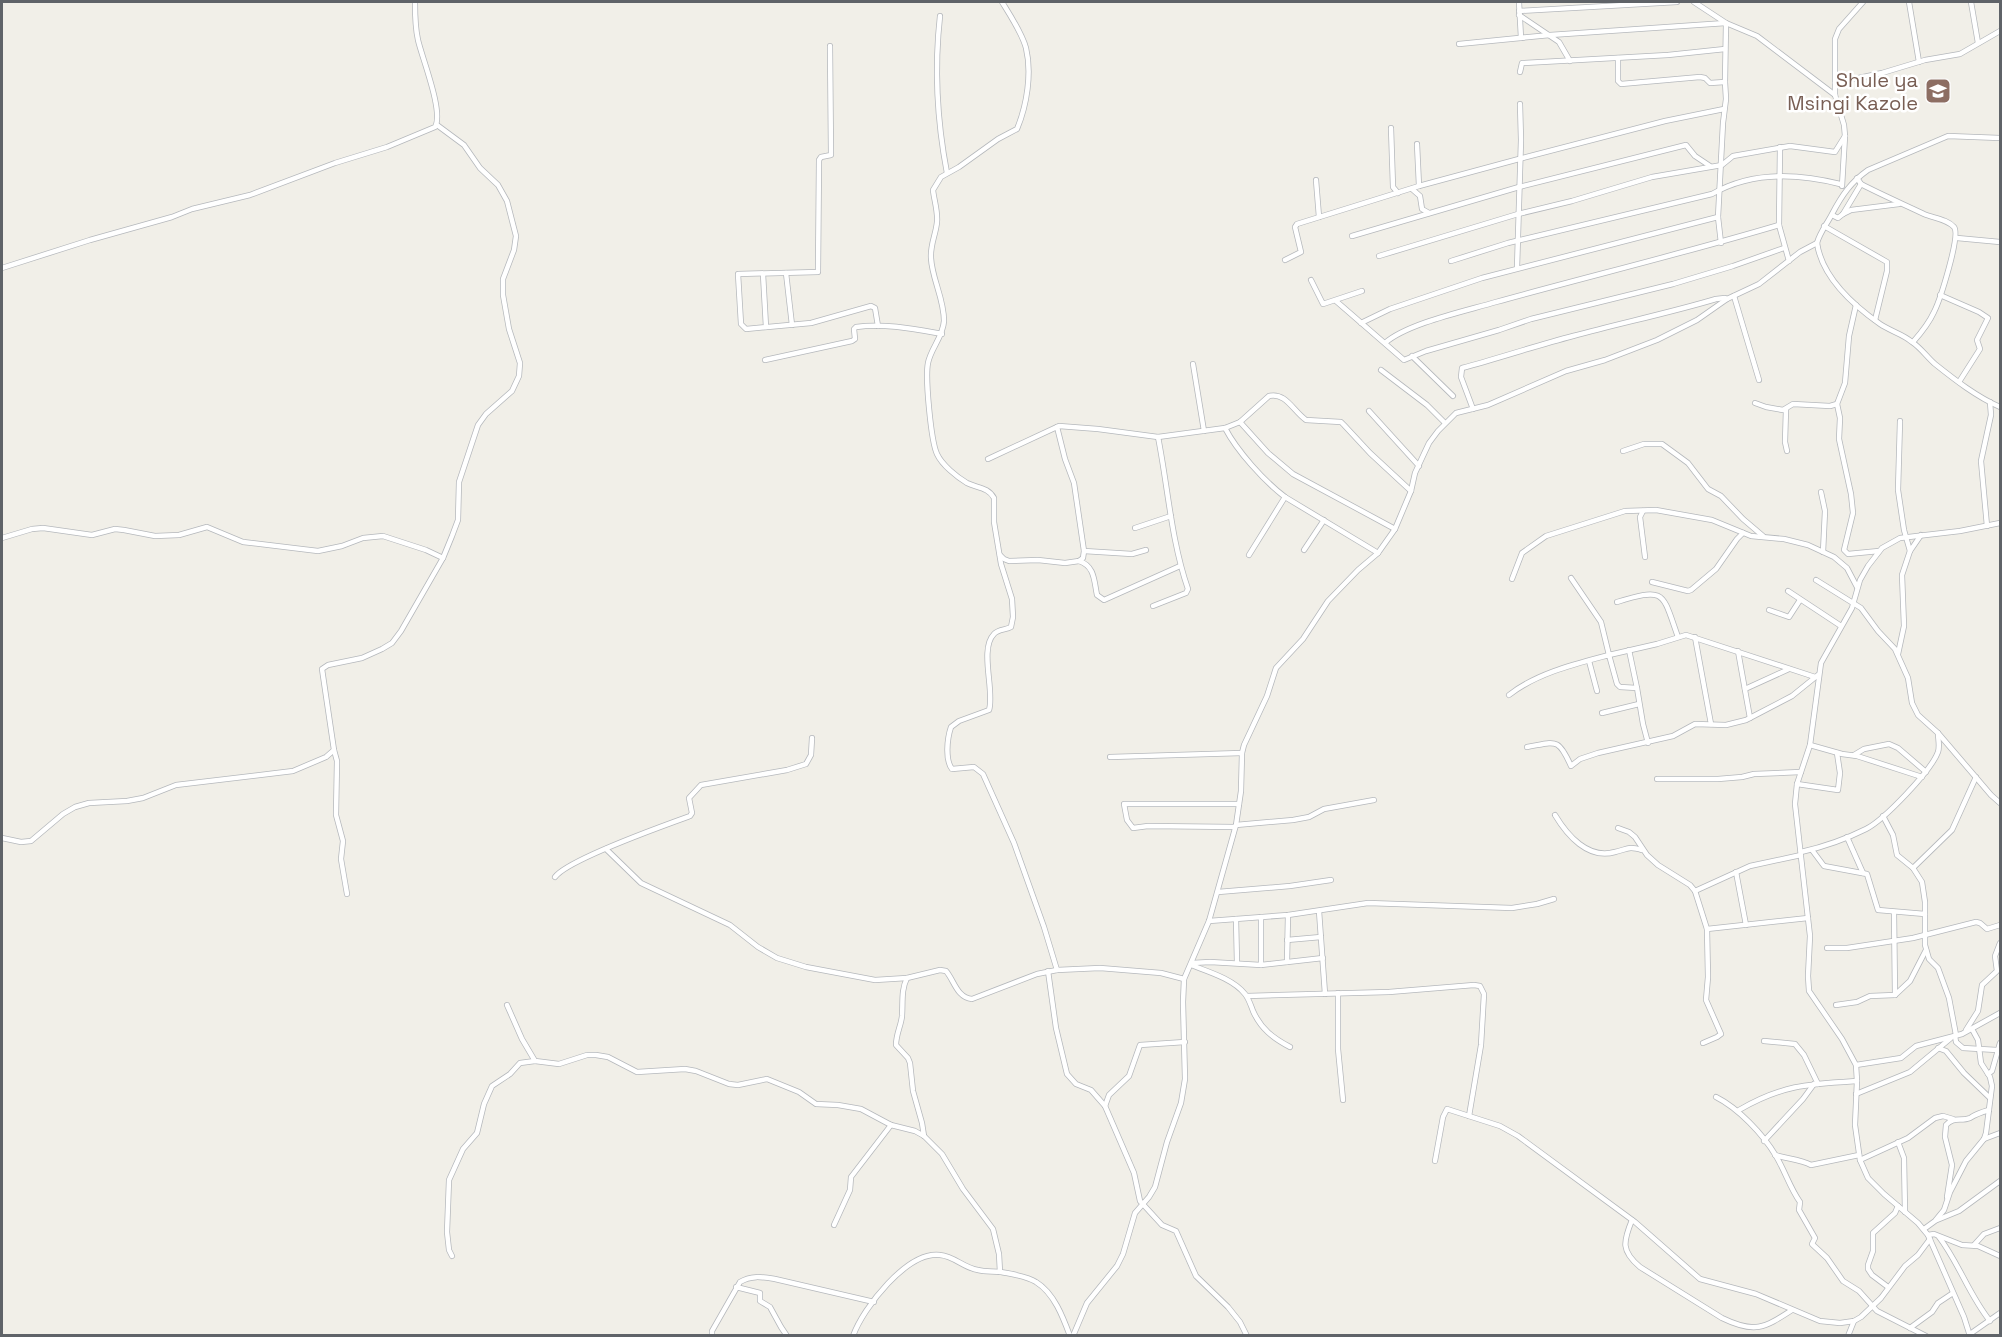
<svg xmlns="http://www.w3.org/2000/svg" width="2002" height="1337" font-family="'Space Grotesk',sans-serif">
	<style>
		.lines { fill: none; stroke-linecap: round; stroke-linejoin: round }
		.street-casing { stroke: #b5b8bc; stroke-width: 6 }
		.street { stroke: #fff; stroke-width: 4.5 }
		.labels { text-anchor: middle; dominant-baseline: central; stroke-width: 5; stroke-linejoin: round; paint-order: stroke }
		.education-label { font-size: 20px; fill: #785e54; stroke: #fff; text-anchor: end }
	</style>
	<rect width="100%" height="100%" fill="#f1efe8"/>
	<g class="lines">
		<g class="street-casing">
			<g id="street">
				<path d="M 1002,2 C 1010,15 1022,33 1026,48 C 1032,73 1027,105 1017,129 L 998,139 L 959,167 L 941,177 L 933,190 C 934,200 938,211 937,222 C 936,234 930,245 931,258 C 932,279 944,298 944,321 C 943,337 931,348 928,363 C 925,378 931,441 937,454 C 942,465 957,477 967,483 C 977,488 988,487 994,498 L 994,522 L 1001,564 L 1012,599 L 1013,617 L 1011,627 C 1006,630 998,629 994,634 C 979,649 995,692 989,710 L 959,721 L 951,727 C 947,739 945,760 952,769 L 974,767 L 983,774 L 1014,843 L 1044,927 L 1057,970 L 1100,968 L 1161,973 L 1184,979"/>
				<polyline points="1519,2 1521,38"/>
				<polyline points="1694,2 1726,23 1757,36 1835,95"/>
				<polyline points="1909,2 1919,62"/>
				<polyline points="1971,2 1978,43"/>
				<polyline points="1519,11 1677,2"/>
				<polyline points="1519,15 1559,42 1570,61"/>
				<path d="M 940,16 C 934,70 937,121 947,173"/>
				<polyline points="1459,44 1550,35 1726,23 1725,82 1726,99 1723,123 1718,217 1721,243"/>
				<polyline points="830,46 831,155 821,157 819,160 818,272 738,274 741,324 746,329 811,323 871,306 875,308 878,326"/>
				<polyline points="1618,58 1618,81 1621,84 1700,77 1705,78 1710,83 1725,82"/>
				<polyline points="1520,72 1522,63 1668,55 1725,49"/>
				<polyline points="1835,83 1882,73 1925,60 1960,54 2000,31"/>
				<polyline points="1391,128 1393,187 1398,193"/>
				<path d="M 2000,138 L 1948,136 L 1868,170 C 1851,182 1842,195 1832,214 C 1827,224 1820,232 1817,243 C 1822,278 1853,305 1880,324 C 1890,331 1903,334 1912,342 C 1921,348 1927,357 1935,364 C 1955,380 1977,397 2000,407"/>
				<polyline points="1417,144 1419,186"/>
				<polyline points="1780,147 1779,225 1789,261"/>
				<path d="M 1857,178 L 1861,184 C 1882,195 1903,204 1924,214 C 1933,218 1947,219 1954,227 C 1961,235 1940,300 1934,312 C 1929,323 1921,333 1913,342"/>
				<polyline points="1316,180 1319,217"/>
				<polyline points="1842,186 1845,136 1844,125 1835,95 1835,39 1839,29 1863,2"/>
				<polyline points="1412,189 1420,196 1422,209 1429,213"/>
				<polyline points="1843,214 1851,210 1899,204"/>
				<polyline points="1832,215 1838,218 1843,214 1861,184"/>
				<polyline points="1824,226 1887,262 1887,271 1875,320"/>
				<polyline points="1352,236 1519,187 1686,145 1695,156 1710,166"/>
				<polyline points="1957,238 2000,242"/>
				<polyline points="1379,256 1518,214 1572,201 1652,177 1722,165 1733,156 1790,146 1835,152 1845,136"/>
				<polyline points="1285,260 1301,252 1295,227 1297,224 1419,186 1519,159 1665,121 1724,109"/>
				<path d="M 1451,261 L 1508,243 L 1712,194 C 1752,171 1797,173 1840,184"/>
				<path d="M 2,268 L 90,240 L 172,217 L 192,209 L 250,195 L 335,163 L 387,147 L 435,127 C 444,112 422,58 418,40 C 415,27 415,14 415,2"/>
				<polyline points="1517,268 1521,140 1520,104"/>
				<polyline points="786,273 792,325"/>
				<polyline points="763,274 766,327"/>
				<polyline points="1311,280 1323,304 1362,291"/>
				<polyline points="1940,295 1979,312 1988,318 1977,340 1980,349 1959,382"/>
				<polyline points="1734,296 1759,380"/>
				<polyline points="1336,301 1404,360 1426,351 1499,330 1531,319 1673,284 1733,266 1784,248"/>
				<polyline points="1856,305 1849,336 1845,383 1837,404 1840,418 1839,439 1851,494 1853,513 1844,550 1848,554 1879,551"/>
				<polyline points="1361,323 1390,309 1482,278 1718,217"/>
				<path d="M 1385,343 C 1408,323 1466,311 1496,302 C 1590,276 1685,253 1779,225"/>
				<polyline points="1412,356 1453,396"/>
				<path d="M 765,360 L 852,341 L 855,339 L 854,329 L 856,327 C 884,323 914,329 942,334"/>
				<polyline points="1193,364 1204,431"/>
				<polyline points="1381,370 1427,405 1445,423"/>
				<polyline points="1755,403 1766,407 1783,410 1793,404 1830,406 1837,404"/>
				<path d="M 1473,409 L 1461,377 L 1462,368 C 1499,358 1535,346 1573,336 C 1621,323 1669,313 1716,299 L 1725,298 L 1727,299"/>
				<polyline points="1786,409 1785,442 1787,451"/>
				<polyline points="1369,411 1419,466"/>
				<polyline points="1900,421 1898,490 1904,530 1910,551"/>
				<polyline points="1240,422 1268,453 1293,474 1395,529"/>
				<path d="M 1225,428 C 1237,451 1264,481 1285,497 L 1378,553"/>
				<polyline points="1623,451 1644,444 1662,444 1688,463 1708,489 1721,496 1743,519 1763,536"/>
				<path d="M 988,459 L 1059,426 L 1098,429 L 1158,437 L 1225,428 L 1240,422 L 1269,396 C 1286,392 1293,411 1306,420 L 1341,422 L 1344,425 L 1370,453 L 1411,491"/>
				<polyline points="1821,492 1825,511 1823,552"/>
				<polyline points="1643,511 1640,517 1645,557"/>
				<polyline points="1987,526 1981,461 1991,415 1990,402"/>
				<polyline points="1135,528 1171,516"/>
				<polyline points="2,538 32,529 43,528 92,535 115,529 124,530 155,536 179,535 207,527 243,542 318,551 342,546 363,538 383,536 426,550 443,558"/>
				<polyline points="1304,550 1324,520"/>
				<polyline points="1084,551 1132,554 1146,550"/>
				<polyline points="1000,555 1004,559 1009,561 1038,560 1065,563 1079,561 1083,558 1084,551 1074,483 1065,459 1057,427"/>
				<polyline points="1249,555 1285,497"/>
				<path d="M 1079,561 C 1095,566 1094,581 1097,595 L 1104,600 L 1180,566"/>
				<polyline points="1571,578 1601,622 1609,655 1657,644 1686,635 1815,677"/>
				<polyline points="1512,579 1522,553 1546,536 1625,511 1656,510 1712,520 1751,536 1784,539 1808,545 1834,557 1847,568 1857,587"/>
				<polyline points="1816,580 1861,608 1878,631 1895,649 1908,678 1912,703 1918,715 1938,733 1991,795 2000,803"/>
				<polyline points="1652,582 1688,591 1691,590 1716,569 1737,539 1743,533"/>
				<polyline points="1788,591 1841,626"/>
				<path d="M 1617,602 C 1666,587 1662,592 1678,637"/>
				<path d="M 1153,606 L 1186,593 L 1188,589 C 1171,540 1168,487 1158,437"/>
				<polyline points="1769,610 1789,617 1800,600"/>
				<polyline points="1695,637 1711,724"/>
				<polyline points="1629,650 1637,688"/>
				<polyline points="1738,651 1750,718"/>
				<polyline points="1898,654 1904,626 1902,575 1910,551 1921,535"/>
				<polyline points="1589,661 1597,691"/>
				<polyline points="1745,689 1789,669"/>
				<path d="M 1509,695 C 1537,673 1575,664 1609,655 L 1617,684 L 1620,687 L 1637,688 L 1643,724 L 1648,743"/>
				<polyline points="1602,713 1639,704"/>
				<polyline points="1810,745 1842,754 1857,756 1922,777"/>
				<path d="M 1527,747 C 1556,742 1558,737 1571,766 L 1580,759 L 1598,753 L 1673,736 L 1695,724 L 1726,725 L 1746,720 L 1792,696 L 1818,675"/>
				<polyline points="334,750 337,761 336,815 343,841 341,859 347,894"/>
				<polyline points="1854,755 1864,749 1889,744 1898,748 1926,772"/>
				<polyline points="1110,757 1242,753"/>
				<polyline points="1657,779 1718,779 1742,777 1754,774 1801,772"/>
				<polyline points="1797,784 1838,790 1840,773 1837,753"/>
				<path d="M 1555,815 C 1567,835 1588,860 1615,852 C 1628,849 1628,846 1642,850"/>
				<polyline points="1883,816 1893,835 1897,855 1913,868 1922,882 1925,902 1925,945 1929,959 1938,968 1949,998 1956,1035"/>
				<polyline points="1236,825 1293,820 1309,817 1324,809 1374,800"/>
				<polyline points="1235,827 1148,826 1133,828 1127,820 1124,804 1239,804"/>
				<polyline points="1618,828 1629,832 1635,837 1647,855 1658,865 1690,885 1695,891 1707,929 1708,977 1706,1000 1721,1034 1717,1037 1703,1043"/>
				<polyline points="1847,837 1863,873"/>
				<polyline points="2,838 21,842 31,841 63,814 75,807 89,803 127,801 143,798 176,785 293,771 326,757 334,750 322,669 328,665 362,658 382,649 392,643 401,631 443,558 452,536 458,520 459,482 478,425 486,414 512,391 519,376 520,363 509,329 503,295 503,279 514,250 516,236 507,201 498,185 480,168 464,145 437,125"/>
				<polyline points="606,849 641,883 730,925 758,947 777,958 806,967 875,980 907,978"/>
				<polyline points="1812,850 1824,866 1867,874 1878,910 1925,914"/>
				<path d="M 1801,852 C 1823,847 1846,839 1866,829 C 1884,820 1931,771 1938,752 C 1940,746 1938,739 1938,733"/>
				<polyline points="1913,868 1952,830 1976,777"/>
				<polyline points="1736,872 1746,925"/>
				<path d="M 555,877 C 567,860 665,825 690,816 L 692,813 L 689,798 L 701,785 L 787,770 L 806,764 L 811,755 L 812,738"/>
				<polyline points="1695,891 1750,866 1801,855"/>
				<polyline points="1218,892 1290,886 1331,880"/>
				<polyline points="1319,911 1325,994"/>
				<polyline points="1894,912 1895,995"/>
				<polyline points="1261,917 1261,965"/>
				<polyline points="1236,919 1237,963"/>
				<polyline points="1209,921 1288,915 1368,903 1512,908 1537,904 1554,899"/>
				<polyline points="1707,929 1808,918"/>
				<polyline points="1287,940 1321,937"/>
				<polyline points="1827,948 1847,948 1913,938 1976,922 1980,923 1987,929 2000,925"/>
				<polyline points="1287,962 1288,915"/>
				<polyline points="1192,963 1210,962 1261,965 1323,958"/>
				<path d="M 1191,965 C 1209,972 1233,979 1245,994 C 1249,999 1251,1006 1253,1011 C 1261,1029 1273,1038 1290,1047"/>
				<polyline points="1048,971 1056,1028 1067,1074 1076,1084 1091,1090 1105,1106 1134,1173 1140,1201 1162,1225 1176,1231 1196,1276 1228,1307 1240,1322 1247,1336"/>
				<polyline points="1338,993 1338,1049 1343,1100"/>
				<polyline points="1247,996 1389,992 1474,985 1480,986 1484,994 1481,1045 1469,1116"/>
				<polyline points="507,1005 522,1039 535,1061 559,1064 587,1055 596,1055 608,1057 637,1072 685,1069 696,1071 729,1084 738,1085 767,1079 799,1092 816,1104 838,1105 861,1109 891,1125 915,1131 924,1136 942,1154 963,1189 993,1229 999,1254 1000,1272"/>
				<polyline points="1836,1005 1857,1002 1870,996 1895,995 1910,981 1926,950"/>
				<polyline points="1966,1030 1978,1011 1982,985 1997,971 1995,956 2000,943"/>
				<polyline points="1955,1036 1956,1042 1963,1048 1997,1050"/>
				<polyline points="1764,1041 1795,1044 1804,1055 1818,1084"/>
				<polyline points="1938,1048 1946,1051 1964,1073 1990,1098"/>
				<polyline points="1856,1065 1901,1058 1916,1046 1962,1034 2000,1013"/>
				<polyline points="1988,1074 1992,1071 2000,1043"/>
				<polyline points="1856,1094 1910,1072 1951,1038"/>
				<path d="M 1716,1097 C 1738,1108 1763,1134 1776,1156 C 1785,1171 1790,1188 1800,1202 L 1799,1210 L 1815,1238 L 1812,1244 L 1827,1258 L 1843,1281 L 1859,1291 L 1877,1311 L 1926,1336"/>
				<polyline points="1105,1106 1109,1095 1129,1076 1140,1045 1185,1042"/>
				<path d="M 1739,1110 C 1782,1085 1808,1084 1857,1081"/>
				<path d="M 924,1136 L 922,1123 L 913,1091 L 910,1063 L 908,1058 L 896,1045 C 896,1034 901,1026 902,1016 C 903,1002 901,990 907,978 L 940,970 L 946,971 C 954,980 957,998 972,999 L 1037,974 L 1057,970"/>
				<polyline points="1984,1139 2000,1133"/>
				<polyline points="1764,1141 1803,1099 1814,1084"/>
				<polyline points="1898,1142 1904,1158 1905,1212"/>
				<path d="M 1775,1155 C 1787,1159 1800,1159 1811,1165 L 1859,1155"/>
				<polyline points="1860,1160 1908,1138 1935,1118 1943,1116 1953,1119"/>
				<polyline points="1435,1161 1443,1117 1447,1109 1500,1126 1518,1136 1635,1222 1700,1279 1756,1294 1820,1321 1840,1323 1854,1321 1861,1317 1881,1298 1905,1266 1918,1255 1930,1239"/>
				<path d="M 1947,1197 L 1952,1165 L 1945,1137 L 1946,1125 C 1954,1116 1961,1122 1970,1118 C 1976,1114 1982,1112 1989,1110"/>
				<path d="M 1632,1220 C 1623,1242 1621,1251 1640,1267 L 1722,1318 C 1755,1334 1764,1328 1792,1310"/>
				<polyline points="1937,1220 1959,1211 2000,1181"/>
				<polyline points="834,1225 850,1190 851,1177 891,1125"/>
				<polyline points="1924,1229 1935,1221 1944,1210 1950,1192 1966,1161 1984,1139 1986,1133 1992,1086 1990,1077 1981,1063 1978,1040 1972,1029"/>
				<polyline points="1928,1235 1934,1234 1962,1245 1978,1246 2000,1256"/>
				<path d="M 1939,1237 C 1959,1263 1969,1295 1990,1321"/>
				<polyline points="1974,1245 1984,1234 2000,1228"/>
				<polyline points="452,1256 449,1250 447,1232 449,1180 463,1149 477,1133 484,1104 492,1086 510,1074 520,1063 535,1061"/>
				<polyline points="736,1287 760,1293 760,1301 770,1307 781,1327 787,1336"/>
				<polyline points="1888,1287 1872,1275 1868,1269 1868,1265 1873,1251 1873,1233 1895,1213 1898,1206"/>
				<polyline points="1910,1328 1932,1312 1938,1303 1953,1293"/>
				<polyline points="1970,1334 2000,1313"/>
				<path d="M 712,1336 L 712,1331 L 740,1282 C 751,1275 762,1277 775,1279 L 874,1302"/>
				<path d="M 853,1336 C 863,1308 907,1251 940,1255 C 954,1256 964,1268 978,1270 C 985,1272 993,1271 1001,1272 C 1011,1274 1027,1276 1036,1282 C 1054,1293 1063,1317 1070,1336"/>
				<polyline points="1073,1336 1087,1303 1117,1266 1123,1254 1135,1213 1149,1197 1155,1187 1167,1142 1181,1103 1185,1079 1183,1002 1184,979 1209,921 1236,825 1241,791 1242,753 1244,745 1267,696 1276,668 1303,639 1328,601 1358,570 1378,553 1395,529 1411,491 1415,473 1429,443 1438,431 1456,413 1488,405 1566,371 1605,360 1657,340 1697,320 1727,299 1759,284 1800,252 1817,243"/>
				<polyline points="1848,1336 1854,1321"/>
				<polyline points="1970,1336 1964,1317 1928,1235 1918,1223 1884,1194 1868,1178 1860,1160 1855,1125 1857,1081 1856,1065 1842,1039 1809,991 1808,976 1810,936 1795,804 1797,784 1810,745 1821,663 1852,608 1860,580 1868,566 1882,548 1900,538 1960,531 2000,523"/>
			</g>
		</g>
		<use href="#street" class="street"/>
	</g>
	<defs>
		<g id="school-square" transform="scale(1.35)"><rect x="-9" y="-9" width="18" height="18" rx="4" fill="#8d6e63" stroke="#fff"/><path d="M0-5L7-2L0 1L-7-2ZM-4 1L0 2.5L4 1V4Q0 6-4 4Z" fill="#fff"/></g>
	</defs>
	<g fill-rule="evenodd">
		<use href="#school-square" x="1938" y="91"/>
	</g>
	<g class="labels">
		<g class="education-label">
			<text x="1918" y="80">Shule ya<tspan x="1918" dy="23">Msingi Kazole</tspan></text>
		</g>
	</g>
	<rect width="2002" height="1337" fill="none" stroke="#5f6368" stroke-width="6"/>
</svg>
